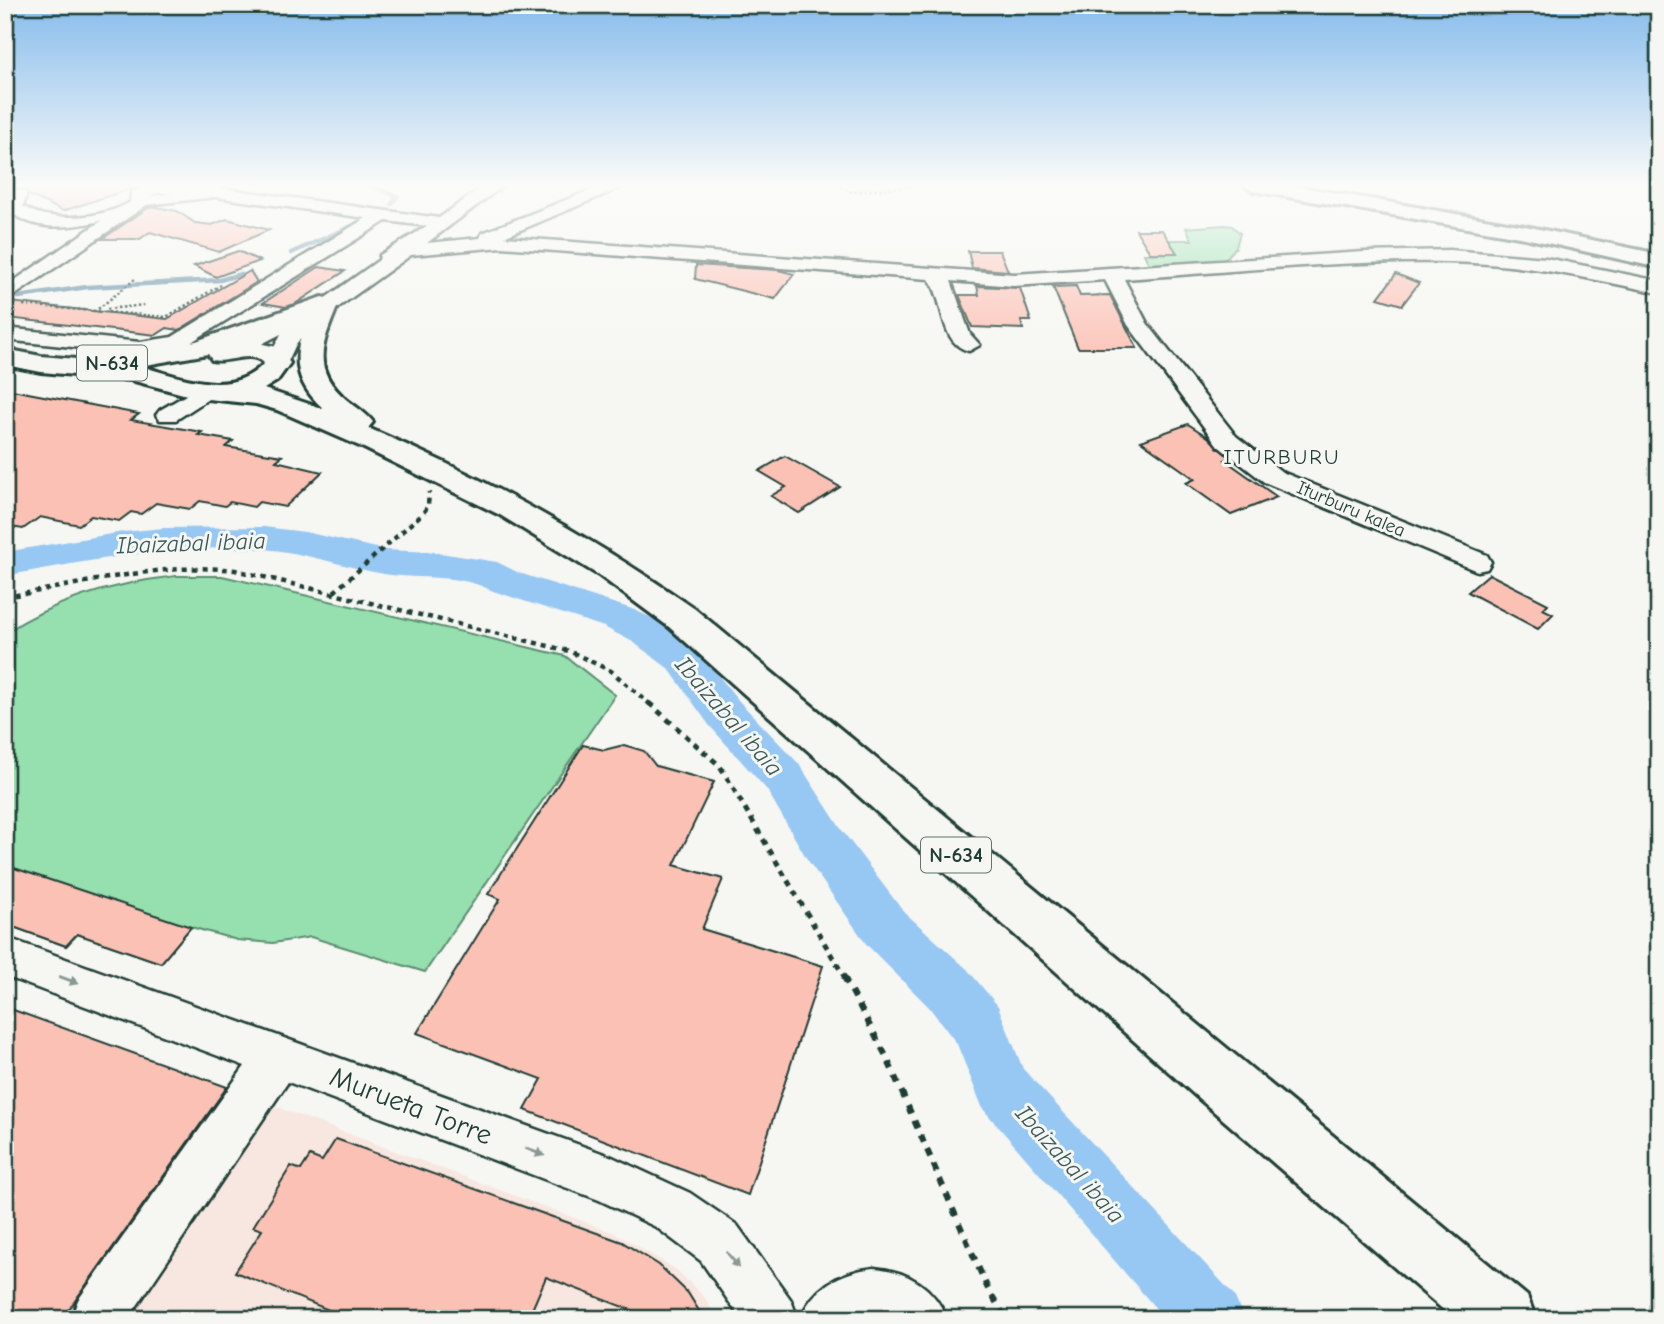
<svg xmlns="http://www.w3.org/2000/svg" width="1664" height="1324" font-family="'Comic Neue',sans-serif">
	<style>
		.built { fill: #f8e6e0 }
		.green { fill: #96dfae; stroke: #5a8e71; stroke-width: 2 }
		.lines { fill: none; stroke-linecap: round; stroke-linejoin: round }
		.stream { stroke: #6790a7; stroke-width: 4.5 }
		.river { fill: #97c8f3; fill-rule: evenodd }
		.building { fill: #fcc1b5; stroke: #1f3d34; stroke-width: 2 }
		.minor-casing { stroke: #1f3d34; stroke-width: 5 }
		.highway-casing { stroke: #1f3d34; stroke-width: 6 }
		.path-far3 { stroke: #1f3d34; stroke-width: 2.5; stroke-dasharray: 2.5 2.5; stroke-linecap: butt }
		.path-far2 { stroke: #1f3d34; stroke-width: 4.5; stroke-dasharray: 5 5; stroke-linecap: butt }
		.path-far1 { stroke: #1f3d34; stroke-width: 5; stroke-dasharray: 6 6; stroke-linecap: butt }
		.path { stroke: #1f3d34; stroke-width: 6; stroke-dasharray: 8 8; stroke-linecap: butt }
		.minor { fill: #f6f6f2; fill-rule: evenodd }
		.highway { fill: #f6f6f2; fill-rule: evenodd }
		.oneway { fill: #8a9a93 }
		.labels { text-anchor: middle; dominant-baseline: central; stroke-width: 6; stroke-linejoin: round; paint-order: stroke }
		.far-street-label { font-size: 19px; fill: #1f3d34; stroke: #f6f6f2 }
		.shield { fill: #f6f6f2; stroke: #60746d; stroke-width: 2 }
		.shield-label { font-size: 21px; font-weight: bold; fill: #1f3d34 }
		.far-neighbourhood-label { font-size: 21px; letter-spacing: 2px; fill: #1f3d34; stroke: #f6f6f2 }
		.water-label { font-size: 24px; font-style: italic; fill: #37595a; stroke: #f6f6f2 }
		.near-street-label { font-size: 28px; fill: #1f3d34; stroke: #f6f6f2 }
	</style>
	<rect width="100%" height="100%" fill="#f6f6f2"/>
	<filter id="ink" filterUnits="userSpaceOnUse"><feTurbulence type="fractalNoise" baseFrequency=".0143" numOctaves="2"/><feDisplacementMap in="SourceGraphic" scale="14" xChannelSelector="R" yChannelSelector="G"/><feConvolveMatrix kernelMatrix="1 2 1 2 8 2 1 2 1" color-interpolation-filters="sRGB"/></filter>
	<g filter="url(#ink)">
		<polygon class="built" points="266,1103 617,1234 677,1270 704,1297 717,1319 120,1319"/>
		<g class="green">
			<polygon points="1224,225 1232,226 1240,233 1236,247 1222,263 1150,266 1144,254 1176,253 1169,240 1192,240 1186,228"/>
			<path d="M 176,576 L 222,576 L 565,656 L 615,695 L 425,972 L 311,937 L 273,943 L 237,940 L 191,927 L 161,963 L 78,934 L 66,946 L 5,924 L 5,633 C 56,599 116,583 176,576 Z"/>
		</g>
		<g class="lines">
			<g class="stream">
				<polyline points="368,185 397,196 392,204"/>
				<polyline points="291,253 352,226"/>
				<polyline points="18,297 87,287 220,280 241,274"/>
			</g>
			<path class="river" d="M 264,527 L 305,532 L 385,550 L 434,552 L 497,562 L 519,573 L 632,609 L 661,622 L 697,649 L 739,701 L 799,764 L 841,829 L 903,911 L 967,969 L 998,1006 L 1023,1069 L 1234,1295 L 1244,1319 L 1165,1319 L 983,1109 L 957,1044 L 929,1007 L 867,945 L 807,859 L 767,790 L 709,725 L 669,669 L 633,642 L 604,627 L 493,591 C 458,573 421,580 384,574 C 343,567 305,552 264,549 C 176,544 91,560 5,576 L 5,552 L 123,532 L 163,528 Z"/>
		</g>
		<g class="building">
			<polygon points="10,185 133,185 133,188 63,211 29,195 25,188"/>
			<polygon points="156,207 177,211 195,223 212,225 227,219 269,230 219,252 150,232 140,239 102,239 148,208"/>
			<polygon points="1136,230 1162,230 1177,253 1150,253"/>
			<polygon points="238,251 260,261 216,277 194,266"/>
			<polygon points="968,251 1000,251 1008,271 972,268"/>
			<polygon points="696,265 778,270 794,274 775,299 695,279"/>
			<polygon points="319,267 345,271 295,304 286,307 263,303"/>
			<polygon points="250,271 257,282 179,330 167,328 156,335 7,318 10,302 167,319"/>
			<polygon points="1396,274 1419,283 1402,305 1378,298"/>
			<polygon points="977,286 1020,288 1031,321 1021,321 1023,329 972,327 959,295 979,295"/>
			<polygon points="1076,286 1080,296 1110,295 1137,348 1078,348 1053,287"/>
			<polygon points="12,390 139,414 131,420 202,432 198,435 233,441 226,447 282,456 276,461 322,472 285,507 259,502 254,507 230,502 225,506 200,501 190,509 156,503 141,514 131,512 119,521 91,516 79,525 40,517 23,529 5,526 5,394"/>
			<polygon points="1188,424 1208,437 1230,458 1225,460 1277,497 1231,515 1186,483 1195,479 1141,441"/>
			<polygon points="785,456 840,487 799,513 771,496 786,487 759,471"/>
			<polygon points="1489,574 1548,604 1543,609 1553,614 1538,629 1468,592"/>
			<polygon points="583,745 604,750 624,745 644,751 656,766 714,782 674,865 723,879 702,929 823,966 748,1195 525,1110 542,1079 417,1033 500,899 488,894"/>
			<polygon points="5,865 191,927 161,963 77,934 66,946 5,924"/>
			<polygon points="5,1007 227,1087 62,1319 5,1319"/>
			<polygon points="336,1139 622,1242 659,1265 688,1293 704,1319 654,1319 546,1277 528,1319 351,1319 235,1272 262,1230 253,1227 291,1166 301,1170 310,1156 322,1161"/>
		</g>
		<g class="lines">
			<g class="minor-casing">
				<g id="minor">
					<path d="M 148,185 L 198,185 L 439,218 L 485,185 L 504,185 L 427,243 L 480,238 L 482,233 L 604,185 L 627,185 L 504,237 L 1014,274 L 1364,252 L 1450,250 L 1546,258 L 1659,281 L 1659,293 C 1589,278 1520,263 1448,262 C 1340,260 1232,272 1124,279 L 1147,323 L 1236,436 L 1282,472 L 1487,555 L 1491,562 L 1487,569 L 1477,571 L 1264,482 L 1218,446 L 1128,325 L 1105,280 L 1014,286 L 951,281 L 970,334 L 980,345 L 969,351 C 939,344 945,300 929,279 L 502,247 L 411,255 L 308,329 L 296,344 L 285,368 L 277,370 L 266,363 L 281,334 L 236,357 L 220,357 L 217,352 L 220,347 L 296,312 L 307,311 L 379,260 L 380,255 L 427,226 L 386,221 L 185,346 L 140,354 L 5,340 L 5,328 L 140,342 L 172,337 L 366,218 L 215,197 L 147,205 L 5,302 L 5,287 L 101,221 C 67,228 37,232 8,211 L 5,189 L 25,191 L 27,194 L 23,206 C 48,224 106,218 130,202 L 131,192 ZM 158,193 L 173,193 L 150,196 Z"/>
					<polygon points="205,384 216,391 213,396 176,420 160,420 156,415 160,410"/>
					<polygon points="5,937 610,1156 690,1193 737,1225 791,1300 798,1319 741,1319 701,1261 656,1227 599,1200 288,1082 128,1319 71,1319 78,1300 245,1066 5,976"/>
					<path d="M 874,1268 C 908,1271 934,1287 947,1319 L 800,1319 C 813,1287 840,1272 874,1268 Z"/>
				</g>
			</g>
			<g class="highway-casing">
				<g id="highway">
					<polygon points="1243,185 1290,185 1525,226 1659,254 1659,268 1525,238 1253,191"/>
					<path d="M 322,297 L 335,300 L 338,305 C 322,344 310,369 347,400 C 356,407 366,413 373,422 L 368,428 C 483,477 592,537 695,609 L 1527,1296 L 1536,1319 L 1454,1319 L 1196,1096 L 669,627 L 600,576 L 500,515 L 364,448 L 277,410 L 256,404 L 198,398 L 131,380 L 41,372 L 5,365 L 5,349 L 41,356 L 112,362 L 110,359 L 114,353 L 196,341 ZM 307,319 C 292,356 293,382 324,409 L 264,389 L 277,381 L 290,363 L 277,347 L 249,341 ZM 208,354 L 212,360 C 228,364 251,349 264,363 C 232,400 179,376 140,366 Z"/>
				</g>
			</g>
			<g class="path-far3">
				<polyline points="836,185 852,192 922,185"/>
				<polyline points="23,305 166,317 221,285"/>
				<polyline points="98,309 135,279"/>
				<polyline points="107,309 145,305"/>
			</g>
			<g class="path-far2">
				<polyline points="334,592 423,513 428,506 429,492"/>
				<path d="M 5,597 C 80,585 159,562 235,570 L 569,651 L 611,671 L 651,705"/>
			</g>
			<polyline class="path-far1" points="649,703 720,766 845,978"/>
			<polyline class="path" points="844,977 886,1056 987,1287 1006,1319"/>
			<use href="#minor" class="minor"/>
			<use href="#highway" class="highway"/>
		</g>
		<defs><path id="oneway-solid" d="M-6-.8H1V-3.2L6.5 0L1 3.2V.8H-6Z" transform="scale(1.75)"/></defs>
		<g class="oneway">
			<use href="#oneway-solid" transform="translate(69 980) rotate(20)"/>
			<use href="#oneway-solid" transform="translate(535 1152) rotate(21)"/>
			<use href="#oneway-solid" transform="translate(733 1260) rotate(51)"/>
		</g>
	</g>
	<linearGradient id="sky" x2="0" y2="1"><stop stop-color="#87bcec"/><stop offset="0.5" stop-color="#fbfbf9"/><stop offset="1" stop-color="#fbfbf9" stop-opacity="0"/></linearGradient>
	<rect width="1664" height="371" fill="url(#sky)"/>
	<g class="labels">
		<g class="far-street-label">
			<text transform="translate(1351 509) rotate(23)">Iturburu kalea</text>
		</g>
		<g class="shield">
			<rect x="77" y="345.5" width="70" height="35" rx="5"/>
			<rect x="921" y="837.5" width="70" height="35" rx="5"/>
		</g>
		<g class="shield-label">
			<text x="112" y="363">N-634</text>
			<text x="956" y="855">N-634</text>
		</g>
		<g class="far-neighbourhood-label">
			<text x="1282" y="457">ITURBURU</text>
		</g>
		<g class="water-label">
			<text transform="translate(191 543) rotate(-2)">Ibaizabal ibaia</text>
			<text transform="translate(729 716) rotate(49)">Ibaizabal ibaia</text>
			<text transform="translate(1070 1164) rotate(48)">Ibaizabal ibaia</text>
		</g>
		<g class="near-street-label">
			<text transform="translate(411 1106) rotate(21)">Murueta Torre</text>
		</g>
	</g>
	<rect width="1664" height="1324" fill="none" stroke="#f6f6f2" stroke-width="28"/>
	<rect x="14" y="14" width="1636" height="1296" fill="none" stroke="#1f3d34" stroke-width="2.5" filter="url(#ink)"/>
</svg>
